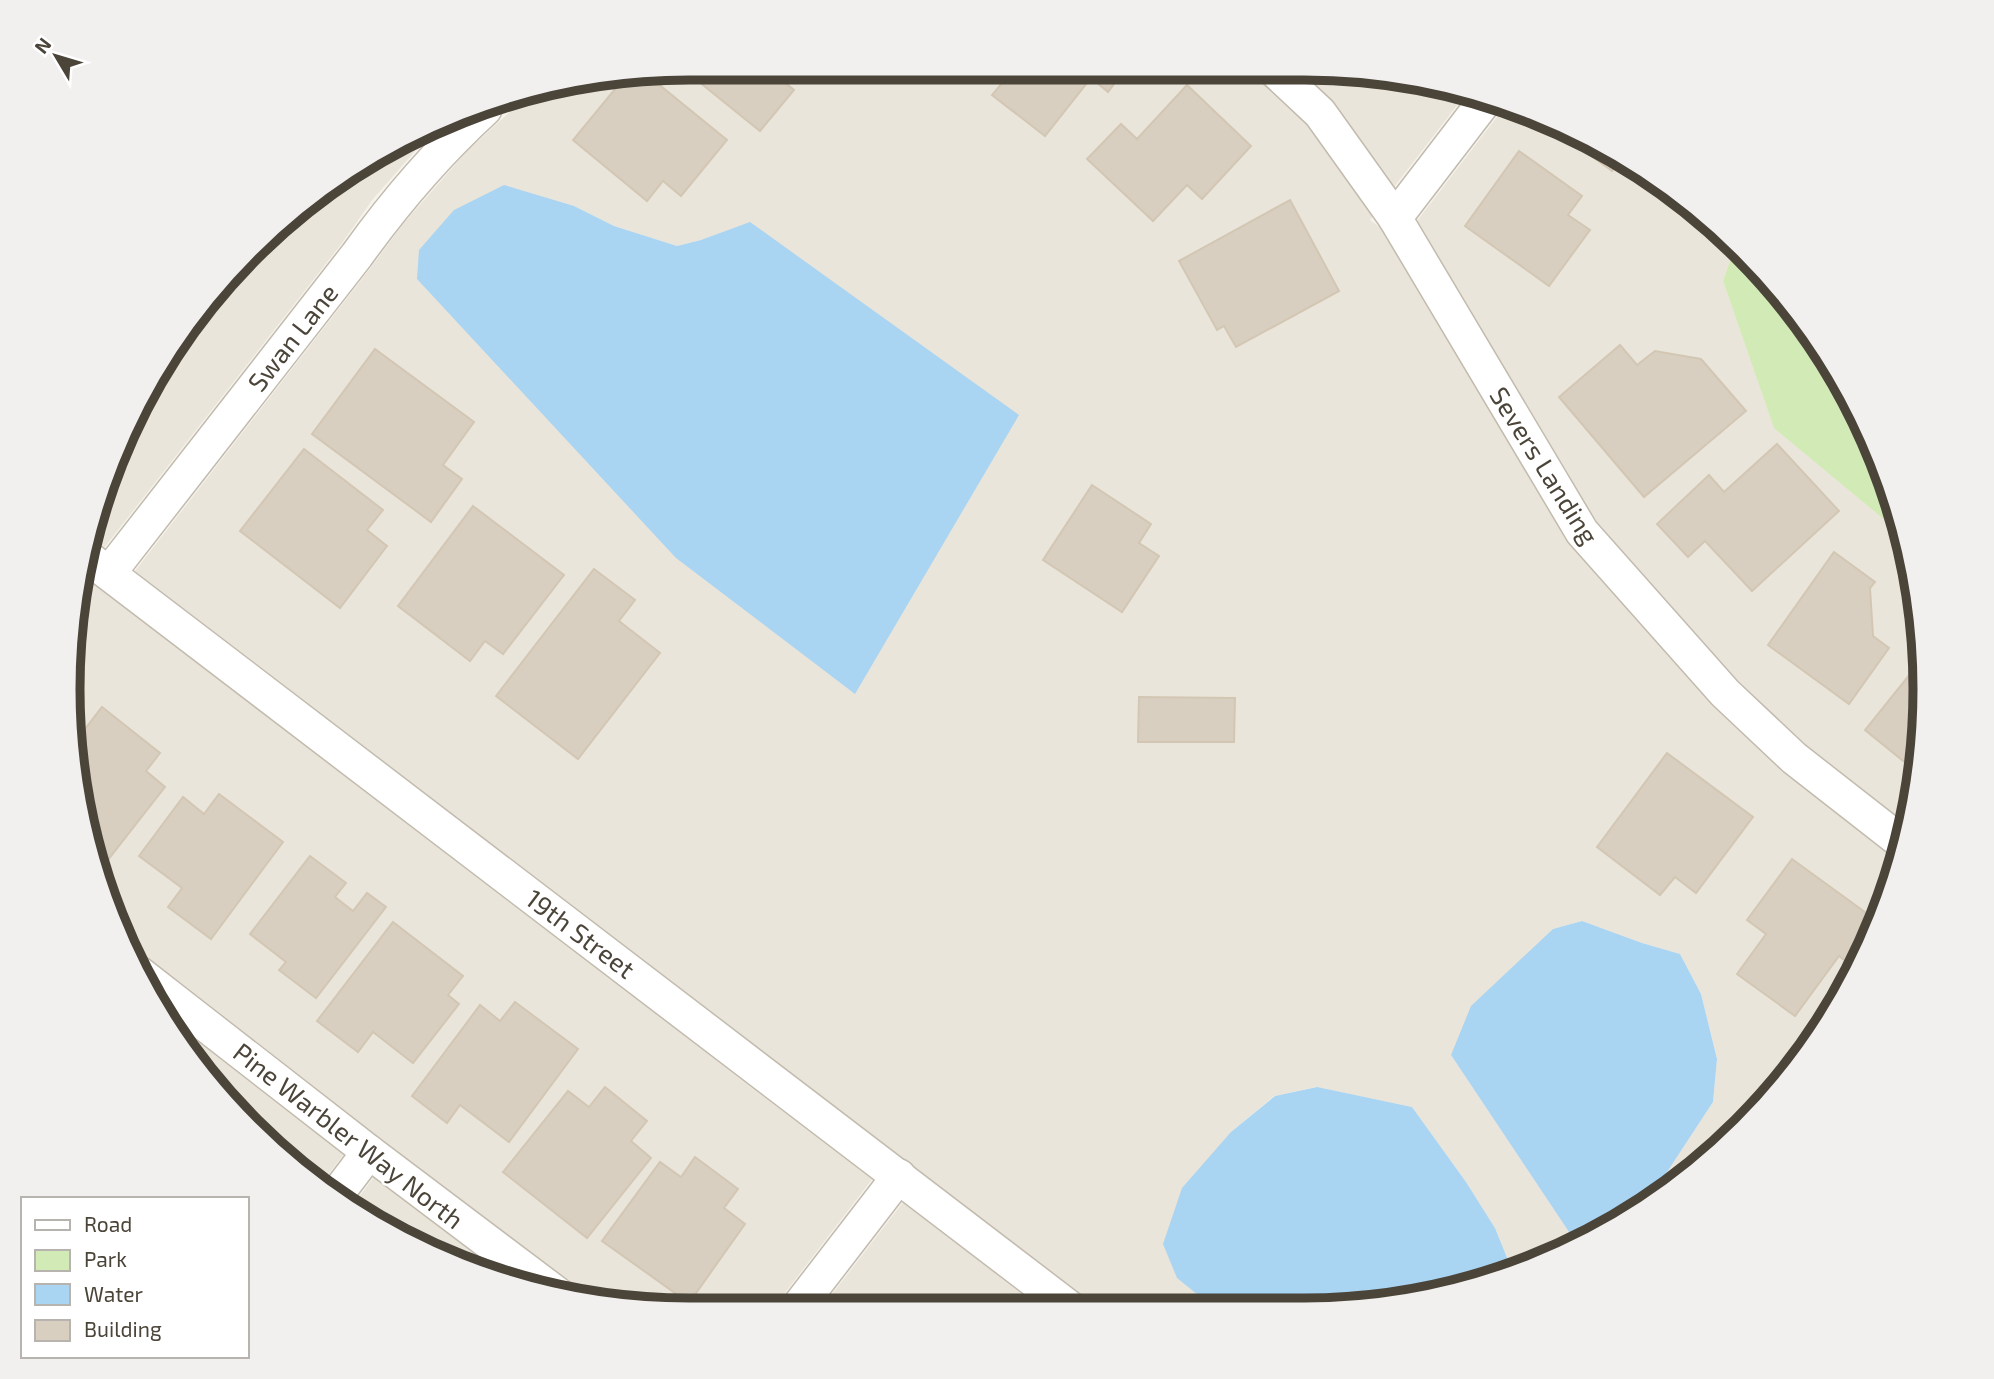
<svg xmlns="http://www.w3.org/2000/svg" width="1994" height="1379" font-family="'Exo 2',sans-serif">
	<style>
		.residential { fill: #eae5da; fill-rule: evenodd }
		.green { fill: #d2eab5 }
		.water { fill: #a9d4f2 }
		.building { fill: #d8cfc1; stroke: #d3c7b4; stroke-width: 2 }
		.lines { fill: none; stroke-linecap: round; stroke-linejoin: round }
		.minor-casing { stroke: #c2bbae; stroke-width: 36 }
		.minor { stroke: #fff; stroke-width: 33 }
		.labels { text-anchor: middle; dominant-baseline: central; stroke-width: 5; stroke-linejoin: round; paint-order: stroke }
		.street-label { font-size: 26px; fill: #4b4439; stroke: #fff }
		.rim { fill: none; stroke: #4b4439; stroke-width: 9 }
	</style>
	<rect width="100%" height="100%" fill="#f6f3ec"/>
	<g class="residential">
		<path d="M 690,68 L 1248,68 L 1307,124 L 1373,216 L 1370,220 L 1382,229 L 1569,543 L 1712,704 L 1784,772 L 1898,862 L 1878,928 L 1821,1035 L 1744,1129 L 1652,1195 L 1713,1102 L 1717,1059 L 1701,994 L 1680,954 L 1642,943 L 1582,921 L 1553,929 L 1451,1055 L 1579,1247 L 1512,1270 L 1495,1228 L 1466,1182 L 1412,1107 L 1316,1087 L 1274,1096 L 1231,1132 L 1178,1278 L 1218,1311 L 1101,1311 L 135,571 L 372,266 L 403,224 L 468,150 L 536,88 ZM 574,206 L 614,226 L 677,246 L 701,240 L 855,694 Z"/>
		<polygon points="1297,68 1425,80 1465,95 1394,187 1335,104"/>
		<polygon points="1503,109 1615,151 1736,244 1723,281 1774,427 1904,536 1914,569 1926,690 1914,811 1909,827 1806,746 1738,681 1597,523 1417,221"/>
		<polygon points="431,133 373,199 342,243 104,548 92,539 116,451 222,280 345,173"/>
		<polygon points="83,574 873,1178 771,1311 689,1311 595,1301 380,1139 183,984 125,942 80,810 74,609"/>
		<polygon points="171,1018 344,1154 319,1186 250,1129"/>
		<polygon points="374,1177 513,1282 451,1263 350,1209"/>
		<polygon points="904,1201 1046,1311 819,1311"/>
	</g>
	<polygon class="green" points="1736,244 1744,251 1821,345 1879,452 1904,536 1774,428 1723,281"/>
	<g class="water">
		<polygon points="504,185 574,206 614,226 677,246 701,240 750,222 1019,415 855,694 676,558 417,279 419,250 454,210"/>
		<polygon points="1582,921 1642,943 1680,954 1701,994 1717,1059 1713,1102 1652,1195 1579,1247 1451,1055 1471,1006 1553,929"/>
		<polygon points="1317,1087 1412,1107 1466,1182 1495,1228 1512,1270 1425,1299 1305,1311 1218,1311 1177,1278 1163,1244 1182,1188 1231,1132 1275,1096"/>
	</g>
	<g class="building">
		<polygon points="690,68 776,68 773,73 794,90 760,131 683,69"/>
		<polygon points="998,68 1126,68 1108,92 1091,78 1045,136 992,95 1008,76"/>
		<polygon points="646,74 727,140 681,196 663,181 647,201 573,140 625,77"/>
		<polygon points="1187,85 1251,146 1202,199 1187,185 1153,221 1087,159 1121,124 1137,139"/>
		<polygon points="1554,129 1615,151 1623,157 1612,171"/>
		<polygon points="1519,151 1582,196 1568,215 1590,230 1549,286 1465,226"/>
		<polygon points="1290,200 1339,291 1236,347 1224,326 1217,330 1179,261"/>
		<polygon points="264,243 210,311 205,307 222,280"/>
		<polygon points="194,325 201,330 145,409 143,408"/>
		<polygon points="1620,345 1637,365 1655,351 1701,359 1746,411 1644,497 1559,397"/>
		<polygon points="375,349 474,422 443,465 462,479 431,522 312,434"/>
		<polygon points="1777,444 1839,511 1752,591 1705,541 1688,557 1657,524 1709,475 1724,492"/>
		<polygon points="304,449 383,510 367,530 387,546 340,608 240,531"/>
		<polygon points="1092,485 1151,524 1139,543 1159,556 1122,612 1043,560"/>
		<polygon points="473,506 564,575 503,654 485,641 470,661 398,606"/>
		<polygon points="1834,552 1875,582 1870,588 1873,636 1889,648 1849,704 1768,645"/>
		<polygon points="594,569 635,600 619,621 660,653 578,759 496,696"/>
		<polygon points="1915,668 1924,675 1926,690 1918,773 1865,730"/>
		<polygon points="1139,697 1235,698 1234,742 1138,742"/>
		<polygon points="102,707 160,753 146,771 165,787 107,861 94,851 80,810 78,738"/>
		<polygon points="1667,753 1753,817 1696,893 1675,877 1660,895 1597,847"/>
		<polygon points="219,794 283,842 211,939 168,907 182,888 139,856 183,797 204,814"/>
		<polygon points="310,856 346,883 335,897 353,911 367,893 386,907 316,998 279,970 286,962 250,934"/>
		<polygon points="1792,859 1880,923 1856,969 1839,956 1795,1016 1737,974 1766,934 1747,920"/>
		<polygon points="393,922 463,976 448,995 459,1004 413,1063 373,1032 358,1052 317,1021"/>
		<polygon points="515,1002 578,1049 509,1142 460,1105 447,1123 412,1096 480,1005 500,1021"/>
		<polygon points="605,1087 647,1121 631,1141 651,1158 587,1238 503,1172 568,1091 589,1107"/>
		<polygon points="695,1157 738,1189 724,1208 745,1224 689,1303 602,1241 660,1162 681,1177"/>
	</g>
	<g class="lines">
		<g class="minor-casing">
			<g id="minor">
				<polyline points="1272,68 1320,113 1395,218 1582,532 1725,693 1794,758 1904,844"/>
				<polyline points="1395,218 1484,102"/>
				<polyline points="87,557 1074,1311"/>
				<path d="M 109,573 L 357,255 C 395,202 437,153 485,109"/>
				<polyline points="139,973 369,1152 560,1296"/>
				<polyline points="334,1198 369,1152"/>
				<polyline points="795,1311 899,1176"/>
			</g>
		</g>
		<use href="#minor" class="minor"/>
	</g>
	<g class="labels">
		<g class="street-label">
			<text transform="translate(292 337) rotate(-52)">Swan Lane</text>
			<text transform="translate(1545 465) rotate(58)">Severs Landing</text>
			<text transform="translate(581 933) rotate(37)">19th Street</text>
			<text transform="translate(349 1135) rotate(38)">Pine Warbler Way North</text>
		</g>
	</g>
	<path d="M0 0H1994V1379H0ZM689 80H1304A609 609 0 0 1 1913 689V689A609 609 0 0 1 1304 1298H689A609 609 0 0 1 80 689V689A609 609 0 0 1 689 80Z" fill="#f1f0ef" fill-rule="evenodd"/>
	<path class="rim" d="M689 80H1304A609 609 0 0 1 1913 689V689A609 609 0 0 1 1304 1298H689A609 609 0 0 1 80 689V689A609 609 0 0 1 689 80Z"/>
	<rect x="21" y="1197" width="228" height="161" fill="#ffffff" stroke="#b7b4b0" stroke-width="2"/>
	<rect x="35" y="1220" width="35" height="10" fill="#ffffff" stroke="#b7b4b0" stroke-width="2"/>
	<text x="84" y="1232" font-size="21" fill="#4b4439">Road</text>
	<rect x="35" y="1250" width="35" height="21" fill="#d2eab5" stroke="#b7b4b0" stroke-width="2"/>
	<text x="84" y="1267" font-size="21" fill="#4b4439">Park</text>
	<rect x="35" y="1284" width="35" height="21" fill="#a9d4f2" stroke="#b7b4b0" stroke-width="2"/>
	<text x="84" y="1302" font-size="21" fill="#4b4439">Water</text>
	<rect x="35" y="1320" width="35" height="21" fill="#d8cfc1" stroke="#b7b4b0" stroke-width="2"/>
	<text x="84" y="1337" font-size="21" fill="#4b4439">Building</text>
	<g transform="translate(56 56) rotate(308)" stroke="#ffffff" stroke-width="5" paint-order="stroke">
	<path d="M0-5L12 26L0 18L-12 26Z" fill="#4b4439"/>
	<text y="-10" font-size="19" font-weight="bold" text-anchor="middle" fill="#4b4439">N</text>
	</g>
</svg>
